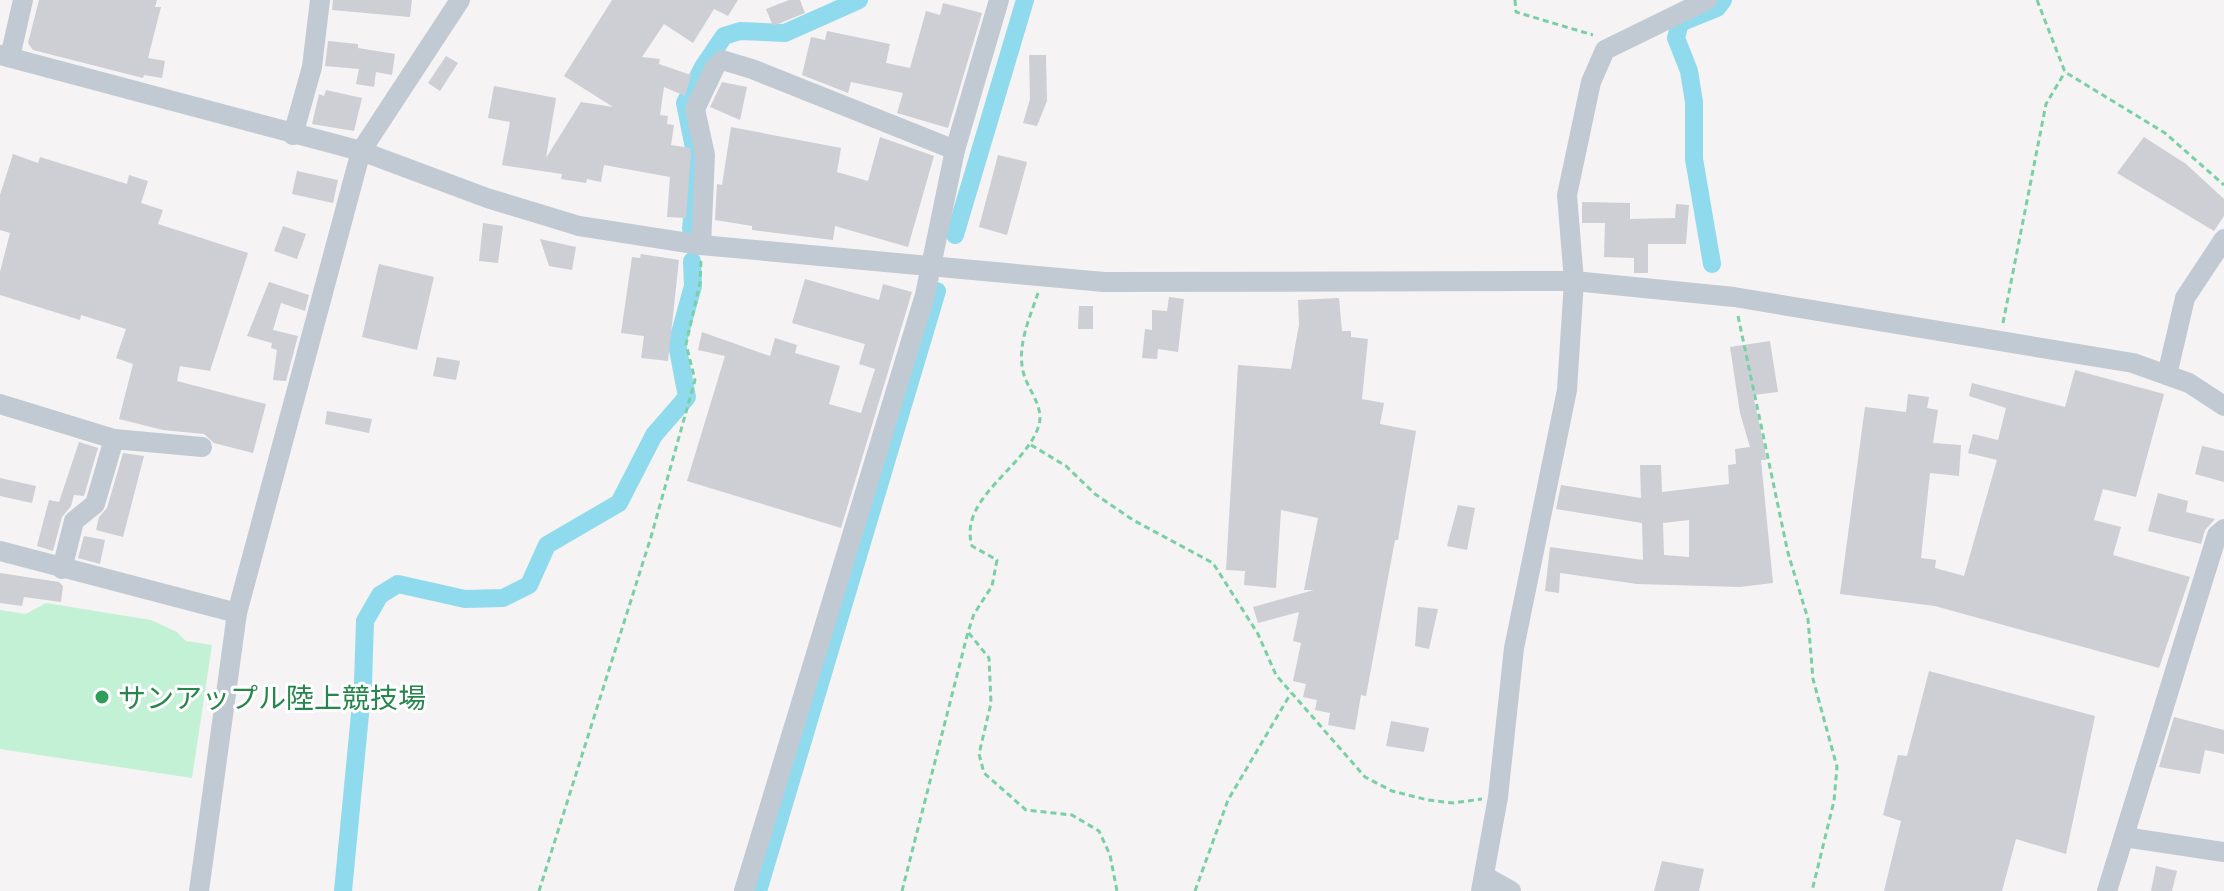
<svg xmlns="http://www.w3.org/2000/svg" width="2224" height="891" font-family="'Open Sans','Noto Sans JP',sans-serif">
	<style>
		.green { fill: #c3f1d5 }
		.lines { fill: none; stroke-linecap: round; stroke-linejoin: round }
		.canal { stroke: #90daee; stroke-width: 18 }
		.building { fill: #cdcfd5; fill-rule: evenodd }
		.path { stroke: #7ad0a6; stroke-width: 3; stroke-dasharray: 6 4; stroke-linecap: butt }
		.minor { stroke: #c1cad2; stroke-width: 20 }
		.leisure-dot { fill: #2e9e5b; stroke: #fff; stroke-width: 3 }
		.labels { text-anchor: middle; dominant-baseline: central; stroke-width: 6; stroke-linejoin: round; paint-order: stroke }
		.leisure-label { font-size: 28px; fill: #27864d; stroke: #fff; text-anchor: start }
	</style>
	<rect width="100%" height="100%" fill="#f5f3f3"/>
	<polygon class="green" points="46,603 151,620 177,632 186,641 212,645 192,778 0,749 0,610 26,614"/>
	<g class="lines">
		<g class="canal">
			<polyline points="691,229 697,163 685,103 703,67 724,36 740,31 785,33 859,0"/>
			<polyline points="955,235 1025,0"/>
			<polyline points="1712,264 1694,159 1694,102 1689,71 1676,38 1680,23 1717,8 1723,0"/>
			<polyline points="343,891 363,683 365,621 380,595 398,584 465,599 503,598 529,585 547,545 619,503 654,435 687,397 677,344 693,286 692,261"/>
			<polyline points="758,891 937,291"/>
		</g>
	</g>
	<g class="building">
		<polygon points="39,0 157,0 155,7 161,7 148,58 165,61 162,78 144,75 143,78 33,50 28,43"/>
		<polygon points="333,0 412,0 410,17 332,10"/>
		<polygon points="612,0 738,0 728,16 714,9 693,43 664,24 642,57 660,59 659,64 691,75 685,96 664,87 660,115 668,116 667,124 674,125 671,145 690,148 691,153 686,218 667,217 670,177 604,165 601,182 587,179 586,183 561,179 562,174 502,165 510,122 488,118 494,86 556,98 546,158 581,102 613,107 564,76"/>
		<polygon points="789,0 800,0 805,13 773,26 766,9"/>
		<polygon points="943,3 982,13 948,128 897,113 903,93 851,82 848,93 802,75 811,37 825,40 827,31 890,44 886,63 910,68 926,11 940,15"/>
		<polygon points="328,41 358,44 358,48 395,54 392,75 376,72 374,87 356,84 359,69 325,66"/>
		<polygon points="1029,55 1046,55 1047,101 1037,126 1023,123 1030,99"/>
		<polygon points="446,56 458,63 440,91 428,83"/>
		<polygon points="722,82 747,87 740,120 710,107"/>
		<polygon points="326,90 362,98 354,131 312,124 319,94 324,96"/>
		<polygon points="731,127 841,148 837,172 868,181 880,137 934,156 908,247 835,226 833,240 752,230 752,226 715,220 717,184 722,185"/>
		<polygon points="2144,137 2186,164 2224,199 2224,216 2214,231 2117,173"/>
		<polygon points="13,154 38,163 40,157 127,184 129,175 148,181 141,203 163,210 158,224 248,253 210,371 180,366 177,381 266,404 253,453 214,443 204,434 163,430 119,419 133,364 116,358 126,329 81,315 80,320 0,295 0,272 10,233 0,230 0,195"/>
		<polygon points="998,155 1027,162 1007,235 979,227"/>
		<polygon points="297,171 338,180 333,203 292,194"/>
		<polygon points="1582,202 1630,203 1630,219 1675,218 1676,204 1689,205 1686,244 1648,244 1648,273 1634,273 1634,258 1604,257 1605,223 1582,223"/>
		<polygon points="483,223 503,226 498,263 479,261"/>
		<polygon points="283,226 306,234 297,259 274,251"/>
		<polygon points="540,239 576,247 572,270 549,266"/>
		<polygon points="641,254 679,260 668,361 641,358 644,336 621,333 632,257 640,258"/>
		<polygon points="379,264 434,277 417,350 362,337"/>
		<polygon points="805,279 879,300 883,284 912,292 841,528 687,481 725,356 698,350 702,332 770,356 775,338 797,345 795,353 840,366 829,404 861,413 875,369 859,364 865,344 792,323"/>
		<polygon points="269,282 309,295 305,311 281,303 273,330 298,336 286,381 273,380 277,350 271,348 272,343 247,336"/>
		<polygon points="1169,297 1184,299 1178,352 1158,349 1157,359 1142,358 1145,329 1152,330 1152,310 1167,311"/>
		<polygon points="1339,298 1342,331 1351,331 1351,337 1368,339 1362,399 1384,403 1380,424 1416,431 1398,540 1395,540 1366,696 1361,695 1355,730 1328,725 1330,713 1315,710 1317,700 1303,697 1306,684 1293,681 1301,643 1293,641 1299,612 1258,623 1253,607 1314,590 1304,590 1318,518 1281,510 1276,588 1244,585 1245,571 1226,570 1238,365 1291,369 1299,325 1298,300"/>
		<polygon points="1079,306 1093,306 1093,329 1078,329"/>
		<path d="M 1770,341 L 1778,392 L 1753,395 L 1765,450 L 1766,460 L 1761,460 L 1773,583 L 1740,587 L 1637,584 L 1560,573 L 1559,593 L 1545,591 L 1550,547 L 1643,560 L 1642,523 L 1556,509 L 1561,485 L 1641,498 L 1640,465 L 1661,465 L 1662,492 L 1729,484 L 1728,465 L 1736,464 L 1735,449 L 1750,447 L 1740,413 L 1730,347 ZM 1689,520 L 1689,557 L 1664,555 L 1663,523 Z"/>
		<polygon points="437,357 460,361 456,380 433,376"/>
		<polygon points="2075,370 2164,394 2136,497 2103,489 2094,520 2121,527 2113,555 2190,577 2159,668 1935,606 1840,594 1865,407 1906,412 1908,394 1929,397 1927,408 1938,410 1933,443 1961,445 1959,476 1930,473 1921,558 1936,560 1935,568 1964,576 1997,460 1968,453 1973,434 1998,440 2006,408 1969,396 1972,383 2065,407"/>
		<polygon points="327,411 372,419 369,433 325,424"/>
		<polygon points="79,442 98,448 84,496 74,495 71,506 62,517 53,551 37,546 49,500 59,502"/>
		<polygon points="2202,446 2224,451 2224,482 2195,474"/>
		<polygon points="123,453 144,456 123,537 96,530 99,517 107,508"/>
		<polygon points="0,478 36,486 32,503 0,496"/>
		<polygon points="2158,493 2188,501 2186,512 2215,519 2205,530 2201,544 2148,531"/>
		<polygon points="1458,505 1475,508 1467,550 1447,546"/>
		<polygon points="84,536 105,540 100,564 78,558"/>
		<polygon points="0,573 59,582 63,586 61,602 24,597 22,606 0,603"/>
		<polygon points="1418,607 1438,609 1429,649 1415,646"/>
		<polygon points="1929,671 2095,716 2066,854 2016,839 2002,891 1884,891 1901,821 1883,815 1898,755 1907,756"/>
		<polygon points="2174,717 2224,730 2224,754 2205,750 2200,774 2159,767"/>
		<polygon points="1391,721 1429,728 1424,752 1386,746"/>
		<polygon points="1662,861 1704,869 1699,891 1654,891"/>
		<polygon points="2156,866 2177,871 2172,891 2151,891"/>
	</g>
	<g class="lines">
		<g class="path">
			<polyline points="1515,0 1516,12 1593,35"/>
			<polyline points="2037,0 2065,72 2165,133 2224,185"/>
			<path d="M 1038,293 C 1030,317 1017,345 1023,371 C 1027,390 1046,407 1038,428 C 1023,469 958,499 972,546 L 997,560 L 992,586 L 974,614 L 968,632 L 989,658 L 991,703 L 979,754 L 984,773 L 1026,810 L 1072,815 L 1099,831 L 1110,855 L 1117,891"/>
			<polyline points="1738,316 1788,553 1808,619 1813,679 1837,767 1834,801 1812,891"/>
			<polyline points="2003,323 2046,104 2065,72"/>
			<polyline points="1031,445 1066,466 1095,494 1133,520 1213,563 1258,634 1276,675 1365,777 1392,791 1428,800 1453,803 1482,799"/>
			<polyline points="539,891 651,537 695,380 686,344 700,283 701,261"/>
			<polyline points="902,891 968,632"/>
			<polyline points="1195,891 1228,800 1291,693"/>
		</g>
		<g class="minor">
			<polyline points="0,55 361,151 487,198 579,226 701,245 1104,282 1574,281 1734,297 2133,363 2189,383 2224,406"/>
			<polyline points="10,57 23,0"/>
			<polyline points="722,60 752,69 955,150"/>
			<polyline points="293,135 312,67 320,0"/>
			<polyline points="701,245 705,155 695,109 715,67"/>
			<polyline points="2167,375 2185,298 2224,239"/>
			<polyline points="0,404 114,439 202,447"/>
			<polyline points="0,551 237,613"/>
			<polyline points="62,569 74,521 95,504 114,439"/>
			<polyline points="2124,837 2224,852"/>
			<polyline points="1486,877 1511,891"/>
			<polyline points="199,891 237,613 361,151 460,0"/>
			<polyline points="744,891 925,295 955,150 999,0"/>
			<polyline points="1481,891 1498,797 1514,648 1567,390 1574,281 1567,195 1591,82 1605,50 1707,0"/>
			<polyline points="2107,891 2217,535 2224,529"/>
		</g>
	</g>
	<circle class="leisure-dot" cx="102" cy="697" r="8"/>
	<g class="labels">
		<g class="leisure-label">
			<text x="118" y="697">サンアップル陸上競技場</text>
		</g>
	</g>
</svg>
